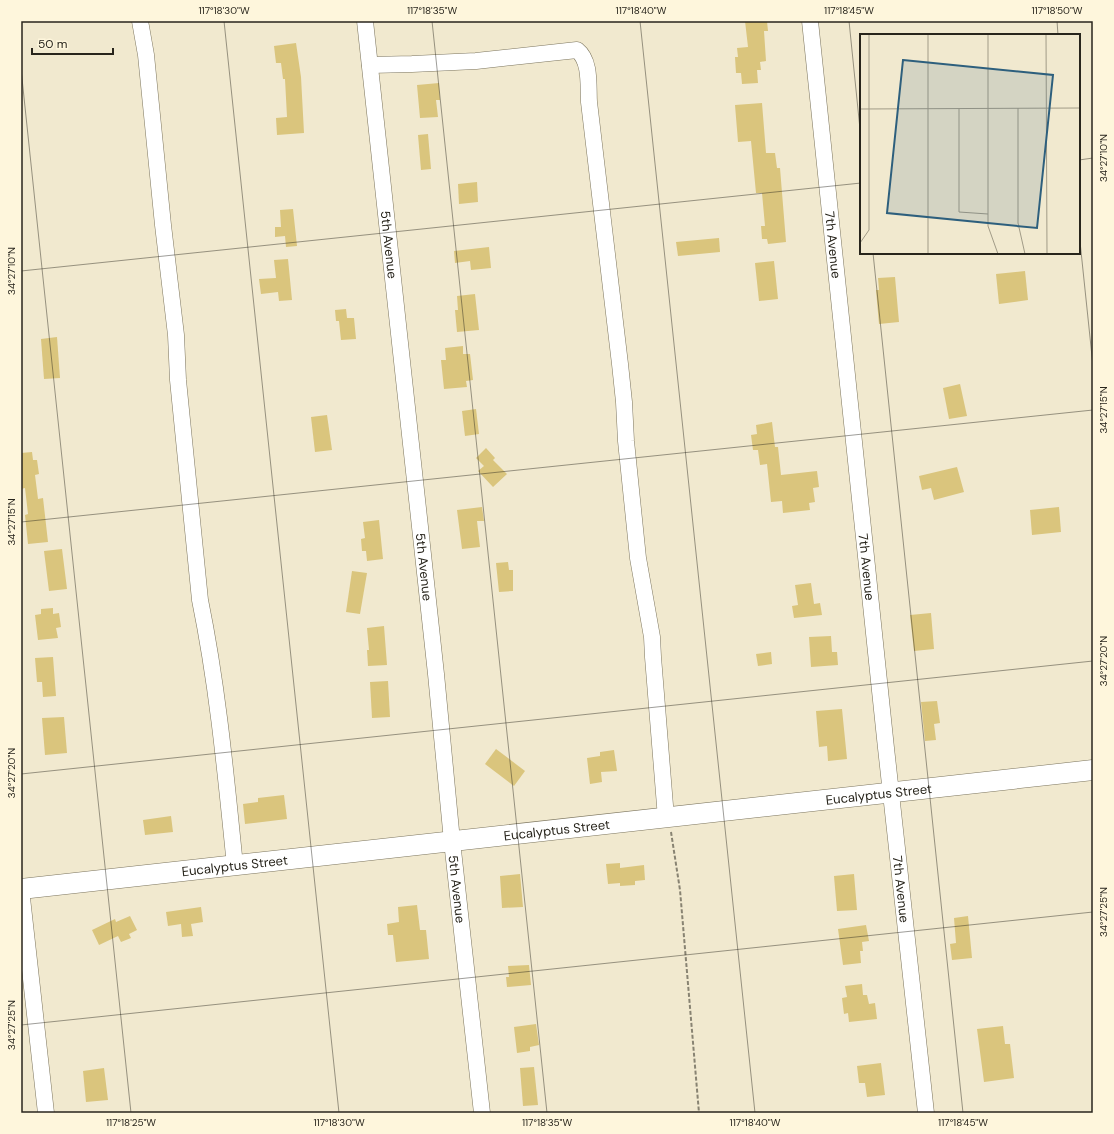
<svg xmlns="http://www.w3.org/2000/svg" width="1114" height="1134" font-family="'DM Sans',sans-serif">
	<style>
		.building { fill: #dac57d }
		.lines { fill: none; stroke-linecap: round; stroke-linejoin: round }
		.minor-casing { stroke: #7c755e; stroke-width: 17 }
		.major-casing { stroke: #7c755e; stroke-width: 21 }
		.path { stroke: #888372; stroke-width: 2; stroke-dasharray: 4 2; stroke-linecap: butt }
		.minor { stroke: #fff; stroke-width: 16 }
		.major { stroke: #fff; stroke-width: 20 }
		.ticks { fill: none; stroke: #28251c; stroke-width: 1; stroke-opacity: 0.45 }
		.labels { text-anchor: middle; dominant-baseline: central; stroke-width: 3; stroke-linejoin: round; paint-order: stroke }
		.street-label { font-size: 13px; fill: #28251c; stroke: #fef6dc }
		.inset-road { fill: none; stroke: #a19b87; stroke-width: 1 }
		.view { fill: #2d5f7d; fill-opacity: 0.15; stroke: #2d5f7d; stroke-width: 2 }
		.inset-edge { fill: none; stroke: #28251c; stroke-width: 2 }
		.neatline { fill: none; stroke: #28251c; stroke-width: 1.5 }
		.ticks-label { font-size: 10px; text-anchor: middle; fill: #28251c }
	</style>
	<rect width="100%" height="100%" fill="#f1e9cf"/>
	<g class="building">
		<polygon points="745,21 767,21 768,31 764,31 766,61 760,62 761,70 757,70 758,83 742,84 741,73 736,73 735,57 738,57 737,48 748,47"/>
		<polygon points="296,43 301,77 304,133 277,135 276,118 287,117 285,79 283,79 281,63 276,63 274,46"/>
		<polygon points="439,83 440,100 436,100 438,117 420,118 417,85"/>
		<polygon points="762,103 766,153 775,153 777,168 780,168 786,242 768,244 767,239 762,239 761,226 765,226 762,193 756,193 751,141 738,142 735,105"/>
		<polygon points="428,134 431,169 421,170 418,135"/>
		<polygon points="477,182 478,202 459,204 458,184"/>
		<polygon points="293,209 297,246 286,247 285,236 275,237 275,227 281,227 280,210"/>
		<polygon points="719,238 720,252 678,256 676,242"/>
		<polygon points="489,247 491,268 471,270 470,261 455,263 454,251"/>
		<polygon points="288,259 292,300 279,301 278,292 261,294 259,279 276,278 274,260"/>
		<polygon points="774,261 778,299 759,301 755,263"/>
		<polygon points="1025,271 1028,300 999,304 996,274"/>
		<polygon points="895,277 899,322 879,324 876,290 879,290 878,278"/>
		<polygon points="475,294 479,330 457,332 455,310 458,310 457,296"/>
		<polygon points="346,309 347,318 354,318 356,339 341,340 339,321 336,321 335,310"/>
		<polygon points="57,337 60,378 44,379 41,339"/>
		<polygon points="463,346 463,354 470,354 473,380 466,381 467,387 444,389 441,360 446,360 445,348"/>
		<polygon points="960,384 967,416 949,419 943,388"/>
		<polygon points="476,409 479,434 465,436 462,411"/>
		<polygon points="327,415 332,450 315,452 311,417"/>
		<polygon points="772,422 775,447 778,447 781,475 817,471 819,487 813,488 815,502 809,503 810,510 783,513 782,501 771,502 767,464 760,465 758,450 753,450 751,435 757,434 756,425"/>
		<polygon points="486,448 495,458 493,460 507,474 493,487 478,471 484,466 476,458"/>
		<polygon points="32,452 33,460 37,460 39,474 35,475 38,499 43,498 48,542 28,544 25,515 28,514 25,488 21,489 21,453"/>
		<polygon points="957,467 964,492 934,500 931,488 922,490 919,476"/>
		<polygon points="482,507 484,521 477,521 480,547 462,549 457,510"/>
		<polygon points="1059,507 1061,532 1032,535 1030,510"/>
		<polygon points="379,520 383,559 367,561 366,551 362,551 361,539 365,538 363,522"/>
		<polygon points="62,549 67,589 49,591 44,551"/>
		<polygon points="508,562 509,570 513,570 513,591 499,592 496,563"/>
		<polygon points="352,571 367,573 360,614 346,612"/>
		<polygon points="811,583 814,604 820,603 822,615 794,618 792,606 798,605 795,585"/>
		<polygon points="53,608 53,614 59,613 61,627 56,628 58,638 38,640 35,615 41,614 41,609"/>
		<polygon points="931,613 934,649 914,651 910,615"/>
		<polygon points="384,626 387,665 368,666 367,650 369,650 367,628"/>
		<polygon points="831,636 832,652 837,652 838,665 811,667 809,637"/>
		<polygon points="771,652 772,664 758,666 756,654"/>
		<polygon points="53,657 56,696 43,697 42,682 37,682 35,658"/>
		<polygon points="388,681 390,717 372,718 370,682"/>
		<polygon points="937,701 940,723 934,724 936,740 925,741 921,702"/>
		<polygon points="842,709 847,759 828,761 827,746 819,747 816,711"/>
		<polygon points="64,717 67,753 45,755 42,718"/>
		<polygon points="496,749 525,771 514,786 485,764"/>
		<polygon points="614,750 617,771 601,772 602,782 590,784 587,758 600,756 600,752"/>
		<polygon points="284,795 287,819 245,824 243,804 258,802 258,798"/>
		<polygon points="171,816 173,832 145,835 143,820"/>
		<polygon points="620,863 620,868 644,865 645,880 635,881 635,885 620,886 620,883 608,884 606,864"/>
		<polygon points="520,874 523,907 502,908 500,876"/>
		<polygon points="854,874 857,910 837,911 834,876"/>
		<polygon points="417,905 420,930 426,930 429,959 396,962 393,935 388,935 387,924 399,922 398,907"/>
		<polygon points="201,907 203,922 191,924 193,936 182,937 181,924 168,926 166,912"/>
		<polygon points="130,916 137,930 129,934 131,938 121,942 118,936 99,945 92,930 115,919 116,922"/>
		<polygon points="968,916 972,958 952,960 950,944 956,943 954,918"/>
		<polygon points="866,925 869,941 862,942 863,951 860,951 861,963 843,965 838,929"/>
		<polygon points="529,965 531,985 507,987 506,977 509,977 508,966"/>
		<polygon points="862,984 863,995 867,995 869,1004 875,1003 877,1019 849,1022 848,1013 844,1014 842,998 847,997 845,986"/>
		<polygon points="536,1024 539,1045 530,1047 530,1051 517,1053 514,1027"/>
		<polygon points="1003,1026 1005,1044 1010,1044 1014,1078 984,1082 977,1029"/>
		<polygon points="881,1063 885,1095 867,1097 865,1083 859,1083 857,1066"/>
		<polygon points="534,1067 538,1105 523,1106 520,1068"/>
		<polygon points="104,1068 108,1100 86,1102 83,1071"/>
	</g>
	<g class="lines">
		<g class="minor-casing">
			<g id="minor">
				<path d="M 140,21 L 146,55 L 163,225 L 176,335 L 178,380 L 200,600 C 218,688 226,777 235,866"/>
				<path id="s1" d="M 365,21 L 436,674 L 452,841 L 482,1113"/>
				<path id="s2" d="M 810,21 L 886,748 L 926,1113"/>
				<path d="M 370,65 L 412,64 L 476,61 L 577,50 C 591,61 588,85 589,102 L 620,364 L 624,402 L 626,441 L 638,558 L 652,637 L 653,657 L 666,818"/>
				<polyline points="21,889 46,1113"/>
			</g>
		</g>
		<g class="major-casing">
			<g id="major">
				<path id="s3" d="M 21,889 L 1093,770"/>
			</g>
		</g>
		<polyline class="path" points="671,832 680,890 699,1113"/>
		<use href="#minor" class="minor"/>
		<use href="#major" class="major"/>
	</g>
	<path class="ticks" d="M 224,21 L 339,1113M 432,21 L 547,1113M 640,21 L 755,1113M 849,21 L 861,139M 1057,21 L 1058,35M 21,69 L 131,1113M 1079,160 L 1093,158M 1079,232 L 1093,366M 873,253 L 963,1113M 21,271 L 861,183M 21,522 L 1093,410M 21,774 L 1093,661M 21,1025 L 1093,912"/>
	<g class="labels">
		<g class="street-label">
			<text stroke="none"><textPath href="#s1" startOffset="225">5th Avenue</textPath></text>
			<text stroke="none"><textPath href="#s2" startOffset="225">7th Avenue</textPath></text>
			<text stroke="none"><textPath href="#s1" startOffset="549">5th Avenue</textPath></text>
			<text stroke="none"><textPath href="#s2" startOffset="549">7th Avenue</textPath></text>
			<text stroke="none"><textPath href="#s3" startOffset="863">Eucalyptus Street</textPath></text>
			<text stroke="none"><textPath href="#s3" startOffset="539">Eucalyptus Street</textPath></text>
			<text stroke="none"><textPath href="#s3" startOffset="215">Eucalyptus Street</textPath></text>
			<text stroke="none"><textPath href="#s1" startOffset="873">5th Avenue</textPath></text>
			<text stroke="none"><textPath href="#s2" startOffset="873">7th Avenue</textPath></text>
		</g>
	</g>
	<g transform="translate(860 34)">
		<rect width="220" height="220" fill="#f1e9cf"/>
		<path class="inset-road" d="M 68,0 L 68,220M 128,0 L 128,192 L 138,220M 186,0 L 187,220M 158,74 L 158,189 L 165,220M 0,75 L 220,74M 99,75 L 99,178 L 128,180M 0,209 L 9,196 L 9,0"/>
		<path class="view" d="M 43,26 L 193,41 L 177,194 L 27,179 Z"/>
		<rect width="220" height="220" class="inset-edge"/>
	</g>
	<rect width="1114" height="1134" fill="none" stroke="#fef6dc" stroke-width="44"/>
	<path d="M32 48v6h81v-6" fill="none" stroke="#28251c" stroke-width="2"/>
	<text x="38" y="48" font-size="12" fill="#28251c" stroke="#fef6dc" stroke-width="3" paint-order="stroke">50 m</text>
	<rect x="22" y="22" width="1070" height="1090" class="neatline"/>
	<g class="ticks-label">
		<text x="224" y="14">117°18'30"W</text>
		<text x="432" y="14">117°18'35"W</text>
		<text x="641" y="14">117°18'40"W</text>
		<text x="849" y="14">117°18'45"W</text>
		<text x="1057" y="14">117°18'50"W</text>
		<text transform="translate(1103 158) rotate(-90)" y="4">34°27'10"N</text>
		<text transform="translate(11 271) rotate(-90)" y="4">34°27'10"N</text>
		<text transform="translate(1103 410) rotate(-90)" y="4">34°27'15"N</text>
		<text transform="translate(11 522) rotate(-90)" y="4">34°27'15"N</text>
		<text transform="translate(1103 661) rotate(-90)" y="4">34°27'20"N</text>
		<text transform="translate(11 773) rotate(-90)" y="4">34°27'20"N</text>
		<text transform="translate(1103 912) rotate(-90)" y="4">34°27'25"N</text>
		<text transform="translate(11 1025) rotate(-90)" y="4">34°27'25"N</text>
		<text x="131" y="1126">117°18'25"W</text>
		<text x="339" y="1126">117°18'30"W</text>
		<text x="547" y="1126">117°18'35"W</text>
		<text x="755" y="1126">117°18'40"W</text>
		<text x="963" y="1126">117°18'45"W</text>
	</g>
</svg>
